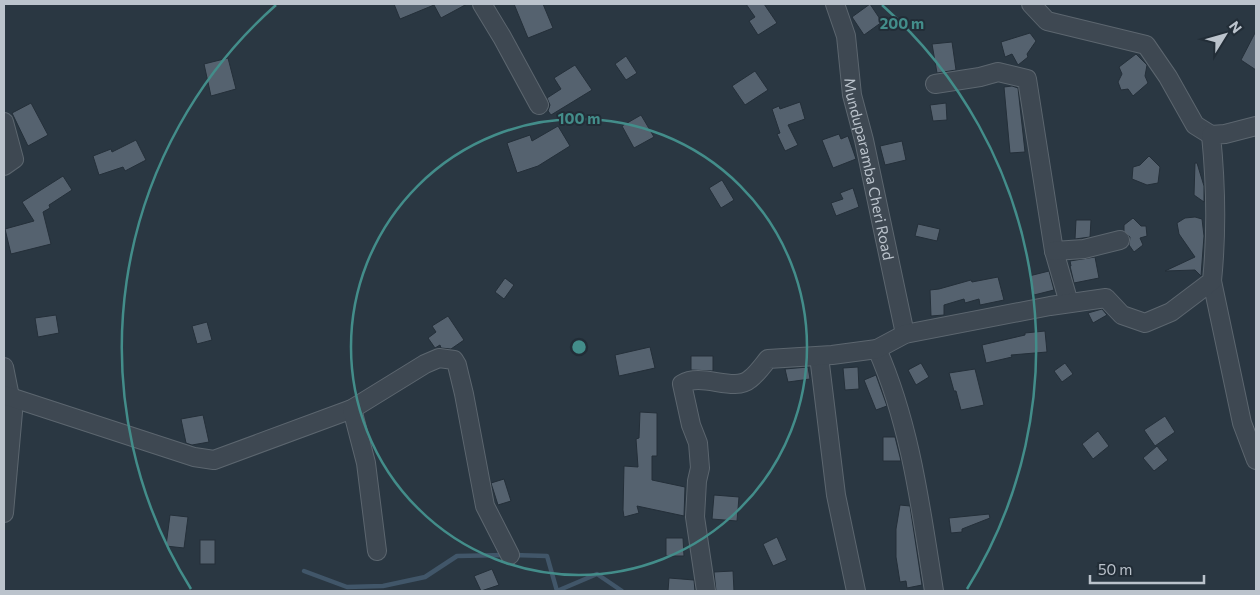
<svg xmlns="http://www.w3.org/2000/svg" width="1260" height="595" font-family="Commissioner,sans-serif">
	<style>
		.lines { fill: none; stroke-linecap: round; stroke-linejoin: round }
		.stream { stroke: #415669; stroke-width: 4.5 }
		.building { fill: #55626f; stroke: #242f39 }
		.street-casing { stroke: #5c666f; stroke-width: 20 }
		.street { stroke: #3e4852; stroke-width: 18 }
		.ring { fill: none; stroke: #438d8a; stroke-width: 2.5 }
		.labels { text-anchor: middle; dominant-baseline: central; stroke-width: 4; stroke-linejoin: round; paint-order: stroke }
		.street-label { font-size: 15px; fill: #bbc3cc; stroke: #222d37 }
		.centre { fill: #438d8a; stroke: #222d37; stroke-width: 2.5 }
		.ring-label { font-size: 15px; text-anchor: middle; font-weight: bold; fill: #438d8a; stroke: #222d37; stroke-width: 4; stroke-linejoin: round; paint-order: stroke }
	</style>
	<rect width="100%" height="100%" fill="#2a3742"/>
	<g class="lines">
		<g class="stream">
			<polyline points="513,555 547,556 557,591 597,574 622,591"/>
			<polyline points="304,571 347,587 383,586 425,577 457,556 506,555"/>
		</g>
	</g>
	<g class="building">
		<polygon points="394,4 467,4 441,18 434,5 400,19"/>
		<polygon points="514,4 543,4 553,28 528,38"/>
		<polygon points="746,4 764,4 777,23 758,35 749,21 755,17"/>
		<polygon points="870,4 882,22 864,35 852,17"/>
		<polygon points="1256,31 1256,70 1241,60"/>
		<polygon points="1030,33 1036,41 1027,54 1028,57 1018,65 1012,54 1005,57 1001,42"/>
		<polygon points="952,42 956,70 937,73 932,44"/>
		<polygon points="1136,54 1147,65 1145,76 1148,83 1133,96 1128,89 1121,90 1118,82 1122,74 1119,67"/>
		<polygon points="626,56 637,73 626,80 615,64"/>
		<polygon points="228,58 236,89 211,96 204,64"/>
		<polygon points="575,65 592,90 551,115 548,111 550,105 547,98 561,89 554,78"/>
		<polygon points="755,71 768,90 745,105 732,86"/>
		<polygon points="1012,86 1018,88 1025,152 1010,153 1004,87"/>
		<polygon points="800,102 805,119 788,125 798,145 785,151 777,134 780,133 772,109 779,106 780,109"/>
		<polygon points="31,103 48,135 28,146 12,113"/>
		<polygon points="946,103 947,120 933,121 930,105"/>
		<polygon points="641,115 654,137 634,148 622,126"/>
		<polygon points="558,126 570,146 538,166 517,173 507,143 530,135 532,141"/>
		<polygon points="839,134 841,139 848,136 856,159 833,168 822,140"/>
		<polygon points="136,140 146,160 125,171 123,167 99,175 93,156 111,149 112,152"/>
		<polygon points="902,141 906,160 885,165 880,146"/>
		<polygon points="1149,156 1160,167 1158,183 1147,185 1132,179 1133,167 1140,165"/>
		<polygon points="1195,163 1197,163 1204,186 1204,202 1194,195"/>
		<polygon points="63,176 72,190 49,205 50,208 43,212 51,244 11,254 5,229 34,221 22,202"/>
		<polygon points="722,180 734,200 721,208 709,188"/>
		<polygon points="853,188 859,207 836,216 831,203 843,199 840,193"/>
		<polygon points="1195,217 1202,219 1204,236 1201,276 1195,270 1165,271 1195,257 1179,234 1177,223 1185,218"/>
		<polygon points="1133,218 1141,226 1146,226 1147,236 1140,238 1143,245 1134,252 1129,245 1130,237 1124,231 1124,225"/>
		<polygon points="1076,220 1091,220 1090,237 1075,239"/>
		<polygon points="918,224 940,229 937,241 915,236"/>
		<polygon points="1095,257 1099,278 1074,283 1070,266 1071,266 1070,261"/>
		<polygon points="1049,271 1054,290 1034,295 1029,276"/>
		<polygon points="998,277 1004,300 980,305 979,299 965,303 964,299 944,305 944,315 931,316 930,290 939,289 971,280 972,282"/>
		<polygon points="505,278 514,285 504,299 495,292"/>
		<polygon points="1102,309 1107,315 1093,323 1088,313"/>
		<polygon points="56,315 59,333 38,337 35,318"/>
		<polygon points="448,316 464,340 451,349 441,348 440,345 435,348 428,338 436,332 432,326"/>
		<polygon points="207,322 212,340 197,344 192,326"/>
		<polygon points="1045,331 1047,352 1011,355 1012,357 986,363 982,345 1025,335 1025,333"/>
		<polygon points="650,347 655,368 619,376 615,355"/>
		<polygon points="691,356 713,356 713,371 691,370"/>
		<polygon points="921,363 929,377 916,385 908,370"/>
		<polygon points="1065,363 1073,374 1062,382 1054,371"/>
		<polygon points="808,367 810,379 788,382 785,369"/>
		<polygon points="858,367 859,389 845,390 843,368"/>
		<polygon points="975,369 984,405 961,410 956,391 954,391 949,373"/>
		<polygon points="876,375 887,406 876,410 864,380"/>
		<polygon points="640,412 657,413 657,456 652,456 652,480 685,487 684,516 637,506 639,513 624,517 623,510 624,466 638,467 636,439 639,438"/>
		<polygon points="203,415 209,442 192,445 186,443 181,419"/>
		<polygon points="1165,416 1175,432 1155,446 1144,430"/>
		<polygon points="1098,431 1109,446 1093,459 1082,444"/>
		<polygon points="883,437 895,437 901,461 883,461"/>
		<polygon points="1157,446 1168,460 1154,471 1143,458"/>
		<polygon points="504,479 511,501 498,505 491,483"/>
		<polygon points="714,495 739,497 737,521 712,519"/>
		<polygon points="900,505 910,506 922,585 907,588 906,581 900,582 896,557 896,529"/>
		<polygon points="989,514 990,518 962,529 962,532 951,533 949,518"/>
		<polygon points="170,515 188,517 184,548 166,546"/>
		<polygon points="777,537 787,560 773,566 763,544"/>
		<polygon points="666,538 683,538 684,556 666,556"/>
		<rect x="200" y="540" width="15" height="24"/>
		<polygon points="492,569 499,585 481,591 474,576"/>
		<polygon points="733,571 734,591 716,591 714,572"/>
		<polygon points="669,578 694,580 695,591 668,591"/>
	</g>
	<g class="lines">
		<g class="street-casing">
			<g id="street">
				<polyline points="482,4 502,37 539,105"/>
				<path id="s1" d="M 835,4 L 846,36 L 852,95 L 864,140 L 905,334"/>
				<polyline points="1031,4 1047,21 1146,45 1168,77 1195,125 1211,135"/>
				<polyline points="935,84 980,77 998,72 1027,79 1054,251 1069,303"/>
				<polyline points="4,122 14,159 4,166"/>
				<polyline points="1054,251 1084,249 1120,240"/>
				<polyline points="1212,281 1242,423 1256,460"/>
				<path d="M 877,349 C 911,426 921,510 934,591"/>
				<polyline points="819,356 836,495 856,591"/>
				<polyline points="4,367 13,412 4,513"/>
				<polyline points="4,395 194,457 214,460 352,409 425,364 439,358 454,360 457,365 464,394 485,506 510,555"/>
				<polyline points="352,409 366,463 377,551"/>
				<path d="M 706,591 L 695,517 L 697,481 L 700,468 L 698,443 L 691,425 L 682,384 C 702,372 734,393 750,379 C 757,374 763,365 768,359 L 832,355 L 877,349 L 905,334 L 1050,306 L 1106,298 L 1122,315 L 1145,323 L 1171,312 L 1212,281 C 1217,232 1216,184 1211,135 L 1225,134 L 1256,126"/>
			</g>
		</g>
		<use href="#street" class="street"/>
	</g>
	<g class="ring">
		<circle cx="579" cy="347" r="228"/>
		<path d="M191 589A457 457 0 0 1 276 5M882 5A457 457 0 0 1 967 589"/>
	</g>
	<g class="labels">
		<g class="street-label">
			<text stroke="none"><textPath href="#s1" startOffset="169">Munduparamba Cheri Road</textPath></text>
		</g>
	</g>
	<circle cx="579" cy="347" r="8" class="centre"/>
	<g class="ring-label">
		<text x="902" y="29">200 m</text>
		<text x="579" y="124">100 m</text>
	</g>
	<rect width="1260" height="595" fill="none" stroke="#bbc3cc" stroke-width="10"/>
	<g transform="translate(1225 35) rotate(53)" stroke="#222d37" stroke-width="4" paint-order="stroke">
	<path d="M0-4L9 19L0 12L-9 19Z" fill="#bbc3cc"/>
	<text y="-8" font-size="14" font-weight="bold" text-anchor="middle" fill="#bbc3cc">N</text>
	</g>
	<path d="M1090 575v8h114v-8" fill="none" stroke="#bbc3cc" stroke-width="2.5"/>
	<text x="1098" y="575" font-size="15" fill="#bbc3cc" stroke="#222d37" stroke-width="4" paint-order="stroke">50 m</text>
</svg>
